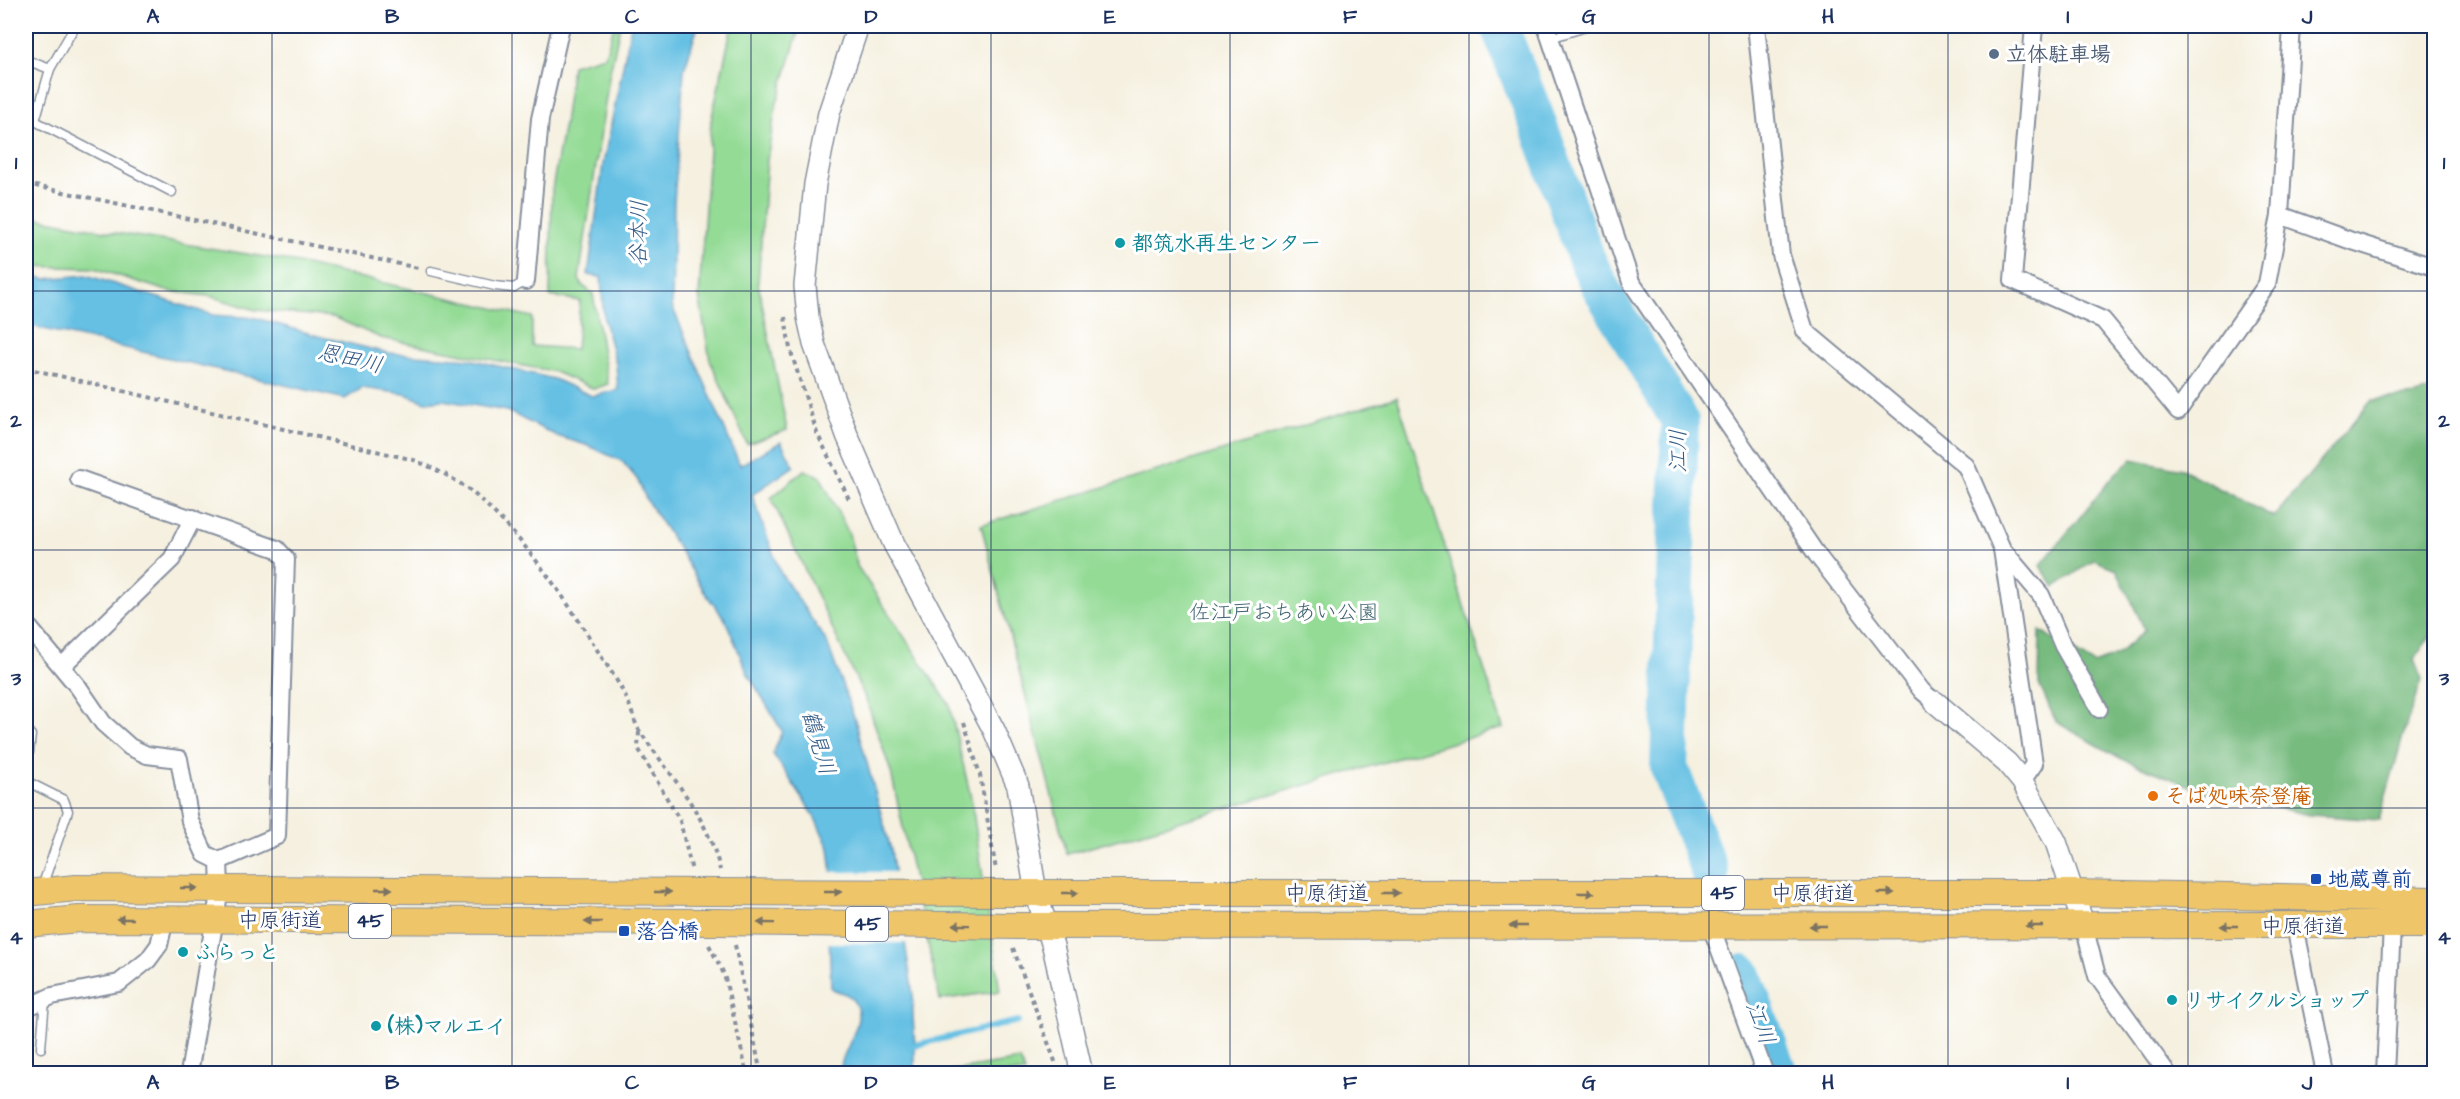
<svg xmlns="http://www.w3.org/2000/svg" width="2460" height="1099" font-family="'Architects Daughter','Klee One',sans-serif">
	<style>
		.green { fill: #94db96; stroke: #58857a; stroke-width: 1.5 }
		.forest { fill: #77bb7f; stroke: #49756e; stroke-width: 1.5 }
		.water { fill: #65c0e3; stroke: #4078a0; stroke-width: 1.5 }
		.pier { fill: #f5f0df }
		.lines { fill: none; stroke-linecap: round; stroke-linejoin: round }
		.stream { stroke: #65c0e3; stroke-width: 6 }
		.river { stroke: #65c0e3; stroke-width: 38 }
		.service-casing { stroke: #88909e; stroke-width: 11 }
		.minor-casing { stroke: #88909e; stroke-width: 20 }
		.tertiary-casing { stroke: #88909e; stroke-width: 24 }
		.primary-casing { stroke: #88909e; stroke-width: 28 }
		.path { stroke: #88909e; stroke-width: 4; stroke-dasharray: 4.5 4.5; stroke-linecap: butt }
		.service { stroke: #fff; stroke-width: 8 }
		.minor { stroke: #fff; stroke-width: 16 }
		.tertiary { stroke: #fff; stroke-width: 21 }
		.primary { stroke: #eec569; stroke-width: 26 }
		.primary-bridge-casing { stroke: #88909e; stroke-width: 28; stroke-linecap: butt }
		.primary-bridge { stroke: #eec569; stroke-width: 26 }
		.oneway { fill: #7a7263 }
		.grid { fill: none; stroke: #1b2f5e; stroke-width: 1.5; stroke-opacity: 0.55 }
		.service-dot { fill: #5c6f8a; stroke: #fff; stroke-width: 2 }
		.culture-dot { fill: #0f9aa8; stroke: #fff; stroke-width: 2 }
		.food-dot { fill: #e8710a; stroke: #fff; stroke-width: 2 }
		.transit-dot { fill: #1a4fb4; stroke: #fff; stroke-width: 2 }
		.labels { text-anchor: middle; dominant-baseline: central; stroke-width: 6; stroke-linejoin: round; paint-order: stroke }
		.shield { fill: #fff; stroke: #5f6d8e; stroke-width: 1.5 }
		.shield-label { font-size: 20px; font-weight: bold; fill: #1b2f5e }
		.service-label { font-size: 21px; font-weight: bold; fill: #4e5e75; stroke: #fff; text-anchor: start }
		.culture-label { font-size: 21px; font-weight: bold; fill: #0d838f; stroke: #fff; text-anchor: start }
		.park-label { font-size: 21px; fill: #3f636f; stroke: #fff }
		.food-label { font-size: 21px; font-weight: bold; fill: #c56008; stroke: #fff; text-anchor: start }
		.transit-label { font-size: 21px; font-weight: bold; fill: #164399; stroke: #fff; text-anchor: start }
		.street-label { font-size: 21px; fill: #1b2f5e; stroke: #fff }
		.water-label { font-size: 22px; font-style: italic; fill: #315a86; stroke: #fff }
		.neatline { fill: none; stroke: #1b2f5e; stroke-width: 2 }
		.grid-label { font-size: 20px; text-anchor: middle; font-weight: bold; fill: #1b2f5e }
	</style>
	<rect width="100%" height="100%" fill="#fff"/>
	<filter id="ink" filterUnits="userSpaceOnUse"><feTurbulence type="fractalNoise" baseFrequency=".0167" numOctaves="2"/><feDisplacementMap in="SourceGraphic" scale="12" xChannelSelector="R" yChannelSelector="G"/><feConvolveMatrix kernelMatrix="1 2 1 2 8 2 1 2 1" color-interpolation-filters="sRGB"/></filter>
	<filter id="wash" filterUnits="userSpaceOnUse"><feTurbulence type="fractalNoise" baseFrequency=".008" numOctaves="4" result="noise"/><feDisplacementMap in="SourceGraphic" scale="24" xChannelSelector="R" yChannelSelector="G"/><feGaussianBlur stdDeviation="1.35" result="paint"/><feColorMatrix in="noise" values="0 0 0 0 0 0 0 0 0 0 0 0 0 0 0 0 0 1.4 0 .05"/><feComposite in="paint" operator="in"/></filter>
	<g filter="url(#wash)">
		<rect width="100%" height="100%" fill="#f5f0df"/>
		<g class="green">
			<polygon points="614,26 620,26 609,77 579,279 582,285 593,294 608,384 594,389 555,372 381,338 333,317 256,310 209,296 167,291 94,268 26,266 26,216 110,232 284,260 532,317 532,346 576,349 580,301 550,296 552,189 564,124 572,65 605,56"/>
			<polygon points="732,26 800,26 776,106 767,160 758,283 787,430 747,444 710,360 699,296 711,121"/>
			<polygon points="1397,397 1503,728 1067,854 981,525"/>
			<polygon points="804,470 820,476 849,534 857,566 949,704 971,798 1000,991 940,1000 891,772 867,702 771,498"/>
			<polygon points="1020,1060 1025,1073 949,1073 951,1071"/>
		</g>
		<polygon class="forest" points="2434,389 2434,630 2414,660 2422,680 2408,719 2379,820 2310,815 2208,793 2122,759 2056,722 2039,684 2040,631 2094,664 2117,655 2145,630 2116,569 2094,560 2055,587 2040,566 2115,474 2132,459 2182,469 2274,517 2372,400 2417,395"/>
		<path class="water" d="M 631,26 L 698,26 L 684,70 L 674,202 L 672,306 L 740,465 L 781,442 L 794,466 L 752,495 L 780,572 L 827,642 L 856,723 L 891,850 L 913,995 C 911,1023 918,1045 914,1073 L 841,1073 C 837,1052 875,1018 849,996 C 845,993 836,991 831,988 L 828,906 L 832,874 L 829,848 L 813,814 L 773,754 L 782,731 L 748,674 L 725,619 L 705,593 L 679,549 L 647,501 L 637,479 L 622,461 L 586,445 L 557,436 L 507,411 L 443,400 L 426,402 L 405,394 L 362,388 L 345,399 L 26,325 L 26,274 L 45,279 L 86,275 L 213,315 L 256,318 L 322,337 L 388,353 L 469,359 L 554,379 L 592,396 L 618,390 L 616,364 L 604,320 L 601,277 L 588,275 L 603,164 Z"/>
		<polygon class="pier" points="829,872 897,872 908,943 826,943 825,906"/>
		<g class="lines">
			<polyline class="stream" points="911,1046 1018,1021"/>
			<g class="river">
				<polyline points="1499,26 1534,113 1587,260 1601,288 1680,421 1669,767 1710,873"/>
				<polyline points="1742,973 1779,1074"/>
			</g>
		</g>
	</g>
	<g filter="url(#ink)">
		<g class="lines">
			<g class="service-casing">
				<g id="service">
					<polyline points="1550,38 1589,26"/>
					<polyline points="26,60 50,69 75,26"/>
					<polyline points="50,69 35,121 172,192"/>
					<polyline points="431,271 495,286 514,288 526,281"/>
					<polyline points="26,732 31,735 29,752 26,757"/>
					<polyline points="26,781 64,800 68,811 42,887"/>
					<polyline points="41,1048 45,1000"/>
				</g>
			</g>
			<g class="minor-casing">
				<g id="minor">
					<polyline points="1546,26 1631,282 1817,555 1922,691 1935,702"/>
					<polyline points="1756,26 1781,255 1805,331 1966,466 2002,549 2034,764 2022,781"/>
					<polyline points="2034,26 2013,280 2103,320 2178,411 2267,284 2280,215 2292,26"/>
					<polyline points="2280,215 2349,240 2434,267"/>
					<polyline points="526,281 540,119 561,26"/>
					<polyline points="79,479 277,549 286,559 277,836 219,861"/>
					<polyline points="2002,549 2041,595 2063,646 2099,709"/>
					<polyline points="26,624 79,688 103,723 130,747 147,755 179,759 190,821 205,854 219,861 220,888 189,1074"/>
					<polyline points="62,666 172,559 193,518"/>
					<polyline points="1711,926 1765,1074"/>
					<polyline points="2084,926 2097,976 2168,1074"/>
					<polyline points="2295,926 2325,1074"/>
					<polyline points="26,1008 52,996 119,983 148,960 159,945 165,919"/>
					<polyline points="2385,1074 2392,926"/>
				</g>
			</g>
			<g class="tertiary-casing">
				<g id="tertiary">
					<polyline points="858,26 829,113 815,184 805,286 808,317 814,344 847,435 894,544 994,730 1018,786 1036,893 1053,946 1082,1074"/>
					<polyline points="1935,702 2007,763 2022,781 2056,842 2084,926"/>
				</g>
			</g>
			<g class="primary-casing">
				<g id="primary">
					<polyline points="26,893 76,888 712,892"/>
					<polyline points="1011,893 2074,893 2434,900"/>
					<polyline points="26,924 79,919 714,922"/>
					<polyline points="1019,926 2434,925"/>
				</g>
			</g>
			<g class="path">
				<polyline points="26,184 418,268"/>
				<polyline points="785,317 790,349 817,433 850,501"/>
				<path d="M 26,368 L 414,460 C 435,469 455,478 473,493 C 523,536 565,597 599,653 C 608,667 618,681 625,696 C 632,707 633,722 641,733 C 670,775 709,818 720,870"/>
				<polyline points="964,722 980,775 996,870"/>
				<polyline points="639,732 638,748 680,821 692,871"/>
				<polyline points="709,945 724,974 747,1074"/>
				<polyline points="735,945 761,1074"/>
				<polyline points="1013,948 1056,1064"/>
			</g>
			<use href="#service" class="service"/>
			<use href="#minor" class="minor"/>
			<use href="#tertiary" class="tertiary"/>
			<use href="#primary" class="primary"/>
			<g class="primary-bridge-casing">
				<g id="primary-bridge">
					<polyline points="712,892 1011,893"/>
					<polyline points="714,922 1019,926"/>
				</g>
			</g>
			<use href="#primary-bridge" class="primary-bridge"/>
		</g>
		<defs><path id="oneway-solid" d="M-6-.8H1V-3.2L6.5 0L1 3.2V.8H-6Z" transform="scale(1.5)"/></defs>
		<g class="oneway">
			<use href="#oneway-solid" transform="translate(189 888)"/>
			<use href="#oneway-solid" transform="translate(384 889)"/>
			<use href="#oneway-solid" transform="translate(663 892)"/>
			<use href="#oneway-solid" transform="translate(833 892)"/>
			<use href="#oneway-solid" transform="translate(1070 893)"/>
			<use href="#oneway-solid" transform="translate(1391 893)"/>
			<use href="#oneway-solid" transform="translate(1586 893)"/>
			<use href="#oneway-solid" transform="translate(1886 893)"/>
			<use href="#oneway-solid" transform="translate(125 919) rotate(-180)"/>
			<use href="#oneway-solid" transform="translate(593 922) rotate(-180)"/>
			<use href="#oneway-solid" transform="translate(766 923) rotate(-179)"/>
			<use href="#oneway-solid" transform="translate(961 925) rotate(-179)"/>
			<use href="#oneway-solid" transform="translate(1518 926) rotate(180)"/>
			<use href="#oneway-solid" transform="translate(1818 926) rotate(-180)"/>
			<use href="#oneway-solid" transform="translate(2034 926) rotate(-180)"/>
			<use href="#oneway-solid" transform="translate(2229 926) rotate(-180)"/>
		</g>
	</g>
	<path class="grid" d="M 272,26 L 272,1074M 512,26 L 512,1074M 751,26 L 751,1074M 991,26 L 991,1074M 1230,26 L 1230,1074M 1469,26 L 1469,1074M 1709,26 L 1709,1074M 1948,26 L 1948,1074M 2188,26 L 2188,1074M 26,291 L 2434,291M 26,550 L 2434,550M 26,808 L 2434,808"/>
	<circle class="service-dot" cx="1994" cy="54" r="6"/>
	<g class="culture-dot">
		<circle cx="1120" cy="243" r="6"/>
		<circle cx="183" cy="952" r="6"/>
		<circle cx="2172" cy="1000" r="6"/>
		<circle cx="376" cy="1026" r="6"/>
	</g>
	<circle class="food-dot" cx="2153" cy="796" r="6"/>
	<g class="transit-dot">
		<rect x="2310" y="873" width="12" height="12" rx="3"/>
		<rect x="618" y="925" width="12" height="12" rx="3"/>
	</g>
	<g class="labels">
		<g class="shield">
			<rect x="1702" y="876" width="42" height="34" rx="4.5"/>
			<rect x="349" y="904" width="42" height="34" rx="4.5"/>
			<rect x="846" y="907" width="42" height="34" rx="4.5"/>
		</g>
		<g class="shield-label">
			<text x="1723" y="893">45</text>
			<text x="370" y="921">45</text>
			<text x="867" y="924">45</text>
		</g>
		<g class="service-label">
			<text x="2006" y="54">立体駐車場</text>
		</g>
		<g class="culture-label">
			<text x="1132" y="243">都筑水再生センター</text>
			<text x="195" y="952">ふらっと</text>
			<text x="2184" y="1000">リサイクルショップ</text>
			<text x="388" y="1026">(株)マルエイ</text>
		</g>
		<g class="park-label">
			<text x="1284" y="612">佐江戸おちあい公園</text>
		</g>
		<g class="food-label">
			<text x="2165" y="796">そば処味奈登庵</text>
		</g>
		<g class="transit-label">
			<text x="2328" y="879">地蔵尊前</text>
			<text x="636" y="931">落合橋</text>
		</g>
		<g class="street-label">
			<text x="1327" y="893">中原街道</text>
			<text x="1813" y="893">中原街道</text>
			<text x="280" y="920">中原街道</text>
			<text x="2303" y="926">中原街道</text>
		</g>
		<g class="water-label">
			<text transform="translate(639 233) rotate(-89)">谷本川</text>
			<text transform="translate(350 359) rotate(13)">恩田川</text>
			<text transform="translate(1678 451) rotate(-90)">江川</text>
			<text transform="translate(818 743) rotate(73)">鶴見川</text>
			<text transform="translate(1760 1023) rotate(70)">江川</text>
		</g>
	</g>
	<rect width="2460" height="1099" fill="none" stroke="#fff" stroke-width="66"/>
	<rect x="33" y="33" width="2394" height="1033" class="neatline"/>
	<g class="grid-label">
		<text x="153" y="23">A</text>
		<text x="392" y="23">B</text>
		<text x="632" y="23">C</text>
		<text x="871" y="23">D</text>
		<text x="1110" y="23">E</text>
		<text x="1350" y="23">F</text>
		<text x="1589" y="23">G</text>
		<text x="1828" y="23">H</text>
		<text x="2068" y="23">I</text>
		<text x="2307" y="23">J</text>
		<text x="16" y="169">1</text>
		<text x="2444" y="169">1</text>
		<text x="16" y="427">2</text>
		<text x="2444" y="427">2</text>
		<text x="16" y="685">3</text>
		<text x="2444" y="685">3</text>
		<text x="16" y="944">4</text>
		<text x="2444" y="944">4</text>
		<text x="153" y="1089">A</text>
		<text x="392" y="1089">B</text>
		<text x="632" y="1089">C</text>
		<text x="871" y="1089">D</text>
		<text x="1110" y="1089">E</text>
		<text x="1350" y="1089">F</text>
		<text x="1589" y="1089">G</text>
		<text x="1828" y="1089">H</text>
		<text x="2068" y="1089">I</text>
		<text x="2307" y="1089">J</text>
	</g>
</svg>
